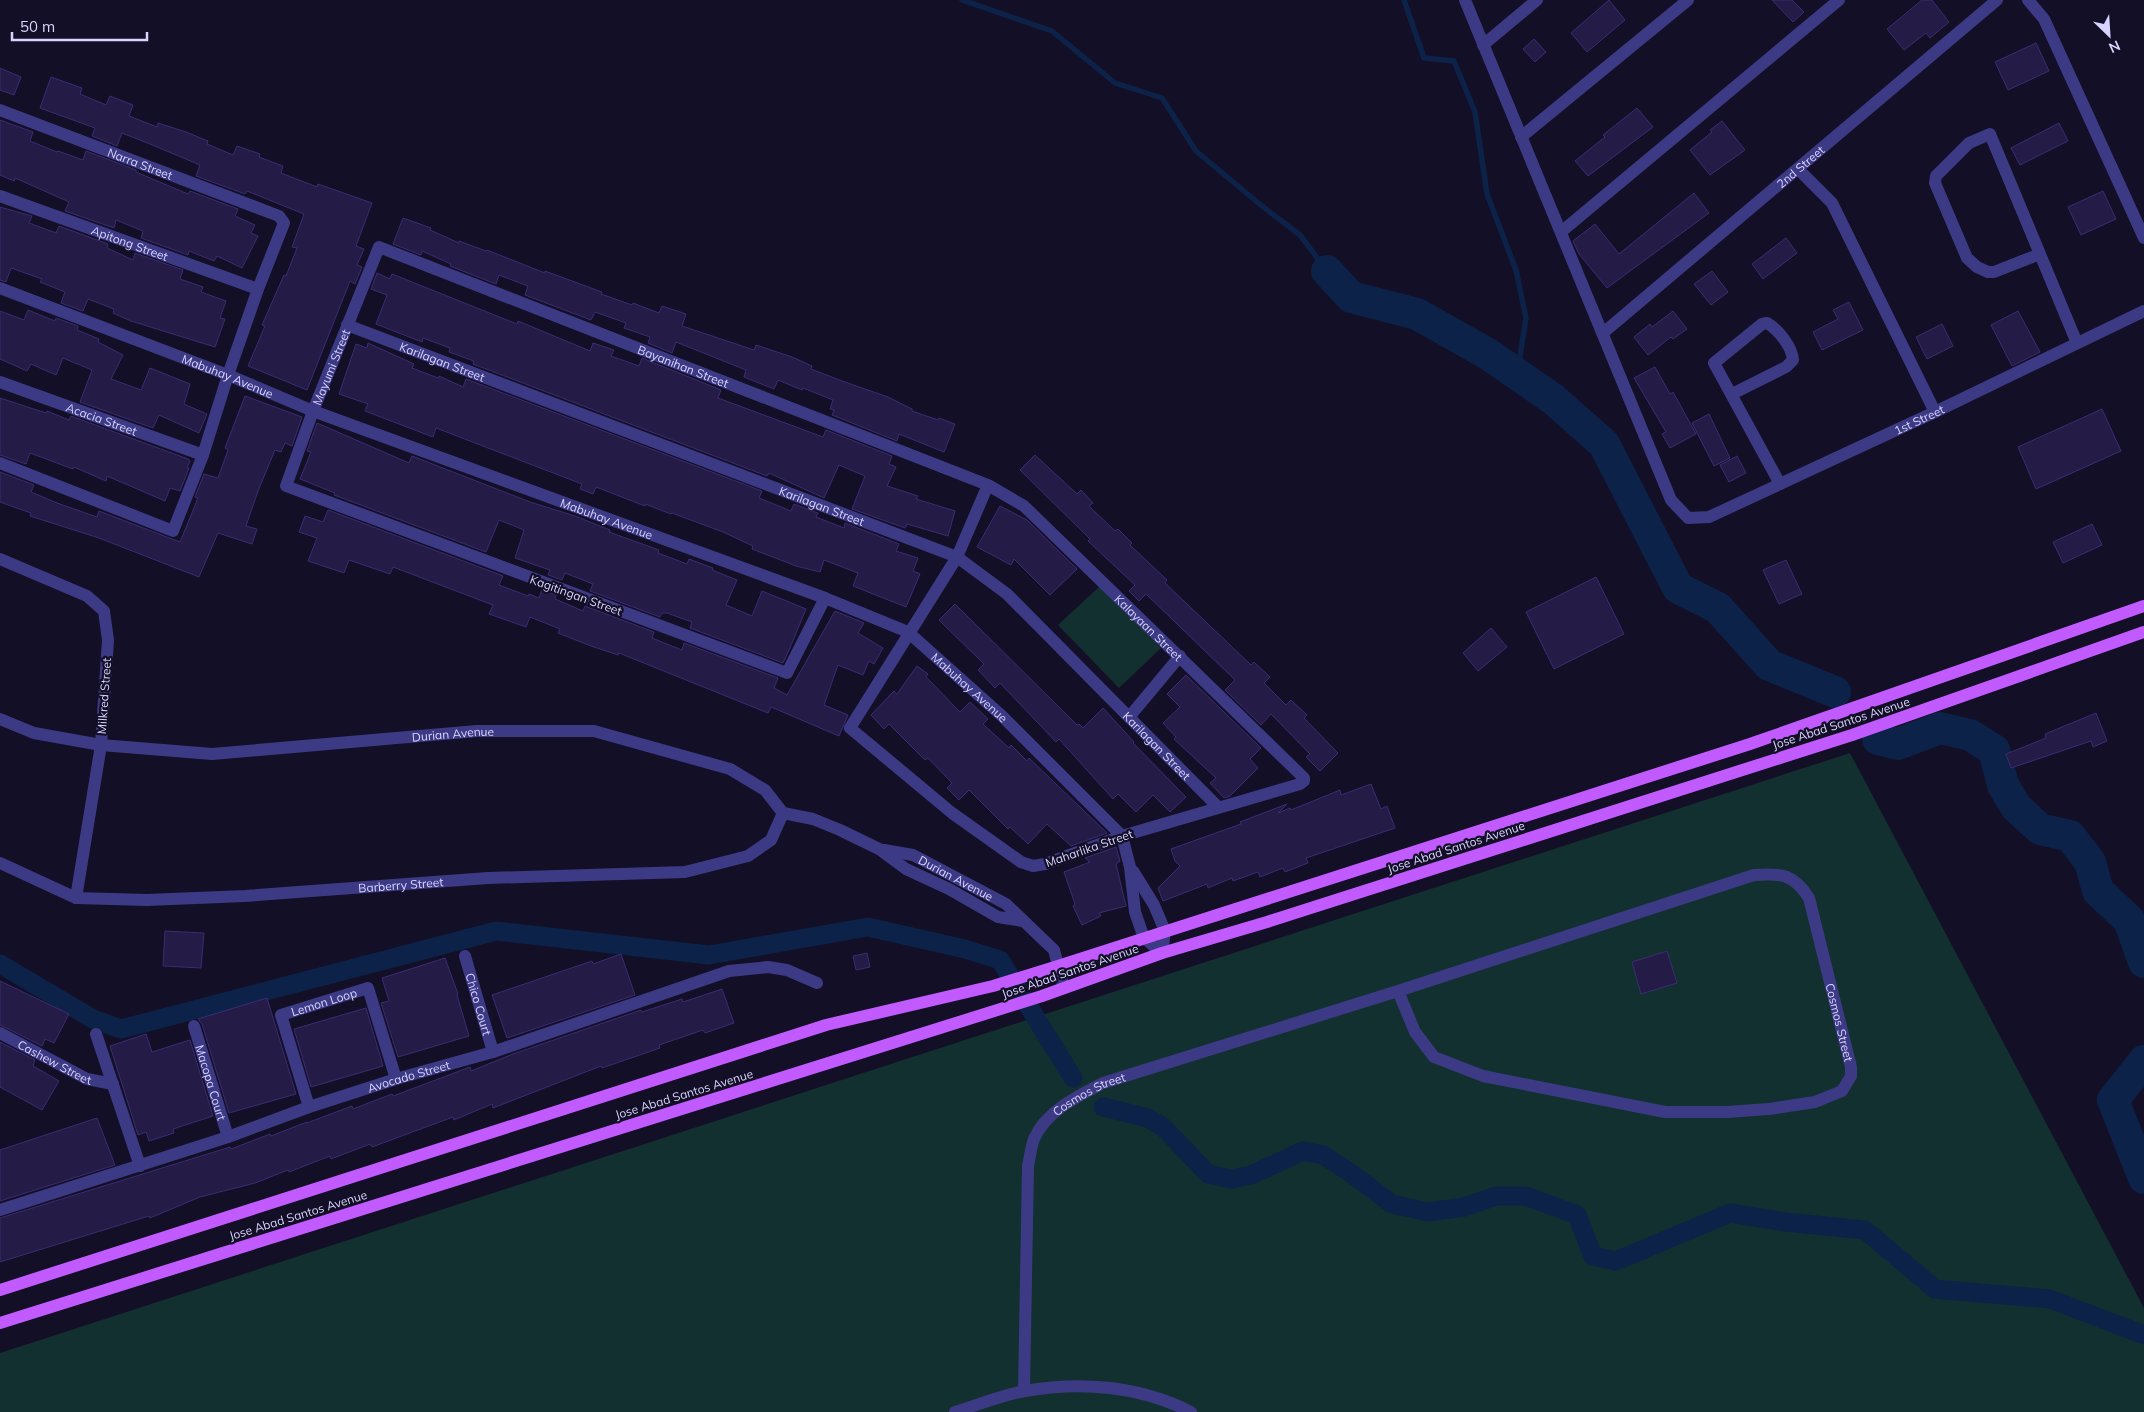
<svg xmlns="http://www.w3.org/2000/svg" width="2144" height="1412" font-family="Mulish,sans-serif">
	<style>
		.green { fill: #12302f }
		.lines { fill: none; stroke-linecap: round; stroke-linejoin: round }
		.stream { stroke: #0c2248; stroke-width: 5.5 }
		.canal { stroke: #0c2248; stroke-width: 19 }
		.river { stroke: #0c2248; stroke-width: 32 }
		.building { fill: #241b47; stroke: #3b2d73 }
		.minor { stroke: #3d3a85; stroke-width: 12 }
		.major { stroke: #c25bff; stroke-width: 12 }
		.labels { text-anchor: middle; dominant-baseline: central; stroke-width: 4.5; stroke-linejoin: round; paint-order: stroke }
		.street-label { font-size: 12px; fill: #d9d4ff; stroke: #130f26 }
	</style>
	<rect width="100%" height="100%" fill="#130f26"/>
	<g class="green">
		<polygon points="1101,585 1161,648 1119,688 1058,625"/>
		<polygon points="1850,753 2144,1308 2144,1412 0,1412 0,1353"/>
	</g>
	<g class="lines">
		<g class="stream">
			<polyline points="962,0 1052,31 1115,83 1162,98 1196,151 1262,206 1300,235 1327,271"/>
			<polyline points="1404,0 1424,58 1454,61 1475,112 1487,194 1516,270 1526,318 1517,375"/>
		</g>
		<g class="canal">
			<polyline points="0,964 93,1019 121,1029 496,931 709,955 868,927 965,949 1000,960 1073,1078"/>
			<polyline points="1103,1107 1148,1118 1163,1127 1208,1174 1231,1179 1251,1175 1303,1151 1323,1155 1348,1171 1392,1204 1428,1212 1464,1207 1496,1196 1526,1196 1577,1215 1593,1256 1616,1261 1730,1213 1786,1222 1865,1230 1935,1289 2050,1299 2144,1335"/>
		</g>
		<g class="river">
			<polyline points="1327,271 1351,297 1417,314 1488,354 1553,399 1604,444 1678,588 1718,608 1769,665 1835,692"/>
			<polyline points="1878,739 1898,744 1940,728 1970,735 1994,750 2003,785 2016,807 2040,829 2070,836 2090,862 2098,891 2129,920 2144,962"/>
			<polyline points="2144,1061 2113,1100 2144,1178"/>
		</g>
	</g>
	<g class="building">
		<polygon points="1609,0 1625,20 1587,52 1571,33"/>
		<polygon points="1772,0 1792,0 1804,12 1793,22"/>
		<polygon points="1922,0 1932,0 1949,22 1930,38 1926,33 1904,50 1887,29"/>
		<polygon points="1534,39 1546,52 1535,62 1523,49"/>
		<polygon points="2036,43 2049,71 2008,90 1995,62"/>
		<polygon points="0,68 21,77 14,95 0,90"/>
		<polygon points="51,77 82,88 80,94 106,105 110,96 133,105 129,116 157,127 158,123 186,132 208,141 207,144 233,155 237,146 260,154 259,157 283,166 281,173 317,187 318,184 372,203 356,246 364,249 357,265 362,267 355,284 350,281 307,390 248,366 265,326 262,325 284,275 286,276 297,248 292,247 304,214 247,191 245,194 196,176 200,165 150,144 122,133 117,146 92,136 95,128 40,108"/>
		<polygon points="1637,108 1653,127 1588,176 1575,161 1605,137 1603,135"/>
		<polygon points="0,120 33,132 30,141 57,152 58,151 83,160 86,151 136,170 136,172 188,194 190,191 238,209 235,216 255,225 251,233 258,236 242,268 217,256 214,261 189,251 188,255 141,238 143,231 116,220 114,228 65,211 69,202 67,201 15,178 14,181 0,175"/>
		<polygon points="1722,121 1745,150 1710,175 1690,150 1712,132 1710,130"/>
		<polygon points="2059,123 2068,141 2020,165 2011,148"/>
		<polygon points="2103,191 2116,219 2081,235 2068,207"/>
		<polygon points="1694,193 1709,213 1607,288 1579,254 1573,241 1595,224 1619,254"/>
		<polygon points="0,207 32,216 29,223 56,233 59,226 108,244 107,248 133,260 135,253 183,270 180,279 203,287 201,292 226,301 220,318 225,319 215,347 131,321 113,313 114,309 88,299 83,311 61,303 65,292 40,282 42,279 11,268 6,282 0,280"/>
		<polygon points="403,218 431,228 430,230 459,243 459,241 486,251 487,250 545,273 545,271 602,292 601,294 632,305 633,303 659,313 662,306 686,314 682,326 754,350 756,345 792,357 812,366 811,369 842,381 888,397 912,409 912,411 938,420 939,418 955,424 944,452 899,434 897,441 832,415 834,410 830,409 833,400 803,388 802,390 778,380 774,389 744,377 746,370 676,342 672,353 648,343 650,337 624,328 626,323 595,312 591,320 525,295 528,286 499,275 496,284 450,266 451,264 422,251 421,255 393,244"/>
		<polygon points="1786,238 1797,253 1763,279 1752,264"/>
		<polygon points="1712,271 1728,292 1711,305 1694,284"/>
		<polygon points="377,273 390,279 392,274 517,324 518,321 590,351 593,343 614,350 611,356 639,366 642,358 721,390 718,398 823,437 826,430 892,456 889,464 896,467 887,486 918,496 916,499 955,511 948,536 907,524 905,528 852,509 865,476 839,465 824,498 769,473 767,476 473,364 474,361 449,352 450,348 423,338 422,342 376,324 387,295 371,289"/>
		<polygon points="1849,302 1863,330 1822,350 1813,332 1838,319 1833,310"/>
		<polygon points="28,310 55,321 56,318 78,326 77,330 99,339 98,342 123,355 111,379 141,390 150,368 190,384 184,404 207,414 199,433 159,415 153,428 80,402 92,370 63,358 56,375 31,364 27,371 0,359 0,311 24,320"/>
		<polygon points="1673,311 1687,329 1673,339 1671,337 1648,355 1634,337 1650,324 1652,327"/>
		<polygon points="2018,311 2040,352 2012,366 1991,325"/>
		<polygon points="1942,324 1953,346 1927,359 1916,337"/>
		<polygon points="368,343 414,364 412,368 438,378 439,376 463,387 466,379 762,491 759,498 791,511 794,504 818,513 816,517 844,528 845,523 899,544 896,551 918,558 913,571 920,574 906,607 853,586 858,573 824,560 820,572 796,566 752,549 753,546 723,532 672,513 671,514 645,504 645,506 596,487 593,494 580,489 582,484 436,428 433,437 365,411 368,404 339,394 356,344 367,348"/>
		<polygon points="1655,367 1670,394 1673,392 1696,434 1670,448 1662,434 1666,432 1634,378"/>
		<polygon points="245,396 302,417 292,446 285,443 281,452 275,450 258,491 246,526 257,529 252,544 218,533 199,577 99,538 30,516 31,513 0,502 0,472 34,485 31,492 57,503 97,517 99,511 180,542 198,498 195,497 204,474 218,478 228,450 225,448"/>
		<polygon points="0,398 46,413 47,411 69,420 71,416 188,459 190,461 187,468 189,468 180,491 170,488 165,501 107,476 106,481 74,467 73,469 30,453 26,464 0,455"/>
		<polygon points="2102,409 2121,451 2036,489 2018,447"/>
		<polygon points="1709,414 1730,458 1714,466 1692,423"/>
		<polygon points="317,423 409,463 412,456 530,502 575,516 610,530 609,532 659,550 658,553 687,564 689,559 713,568 712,570 737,580 726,605 752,616 762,591 806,609 789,650 783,663 690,628 692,622 667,613 662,613 660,617 590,591 593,584 565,573 562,580 548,575 550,570 515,558 524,530 499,520 486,552 334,495 335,493 300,479 311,452 307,451"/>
		<polygon points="1035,455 1077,494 1081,490 1093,503 1089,506 1115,531 1118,529 1132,543 1130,545 1167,580 1165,583 1251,665 1254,662 1270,677 1264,683 1286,705 1291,700 1307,715 1304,718 1338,753 1320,771 1306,757 1310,754 1271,714 1261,725 1225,690 1235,680 1174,621 1146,594 1139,601 1129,591 1135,585 1088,541 1090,539 1020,470"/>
		<polygon points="1737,456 1746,473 1729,482 1720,465"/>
		<polygon points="1000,506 1027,520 1077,569 1050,595 1014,559 1011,565 977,547"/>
		<polygon points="328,510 498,574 503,576 499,585 528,596 529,594 539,598 542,590 556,595 555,599 583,611 585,606 654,632 652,638 682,650 684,643 778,678 774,688 787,695 835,611 864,623 858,633 883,648 874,664 869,661 863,675 838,665 824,705 848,715 839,736 771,707 768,713 619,653 618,655 591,646 558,633 560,629 530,617 526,627 489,614 493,605 393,567 390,574 349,560 344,573 308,561 317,538 299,532 305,516 323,522"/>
		<polygon points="2092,524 2102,545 2063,563 2053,542"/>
		<polygon points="1786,560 1802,594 1779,604 1763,570"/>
		<polygon points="1596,577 1624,634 1554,669 1526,612"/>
		<polygon points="955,604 1077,725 1079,724 1083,728 1103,708 1134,742 1133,743 1186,797 1170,812 1153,795 1136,812 1118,794 1113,799 1059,739 1056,742 1000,683 995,688 978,670 984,664 939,620"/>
		<polygon points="1491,628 1507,647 1478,671 1463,653"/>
		<polygon points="917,666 928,674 926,677 960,712 970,702 988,719 983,724 1009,748 1011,745 1027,761 1029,758 1107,833 1071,846 1047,824 1028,844 1010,827 1008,829 969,790 959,800 947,788 952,783 928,758 925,760 889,724 884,729 871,715 894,691 897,694"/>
		<polygon points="1186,675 1261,748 1250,759 1258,768 1230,796 1224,798 1210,783 1216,778 1174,739 1176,737 1163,723 1180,707 1167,694"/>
		<polygon points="2096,713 2107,741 2093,747 2091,741 2011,768 2006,754 2046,738 2045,734"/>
		<polygon points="1371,784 1381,809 1387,806 1395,828 1306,858 1308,863 1285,872 1283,868 1260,877 1258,872 1233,881 1232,878 1208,888 1207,884 1163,901 1158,888 1180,866 1175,861 1171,849 1241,824 1240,822 1287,804 1278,813 1290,808 1291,810 1340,790 1341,795"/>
		<polygon points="1116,847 1120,861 1116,864 1126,906 1099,913 1101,916 1082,925 1073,906 1075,904 1064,872 1090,862 1085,858"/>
		<polygon points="165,931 204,933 201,968 163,966"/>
		<polygon points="1667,951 1677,983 1641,994 1632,962"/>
		<polygon points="867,953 870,967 856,970 853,956"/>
		<polygon points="621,954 635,995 507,1038 492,995 592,961 593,964"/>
		<polygon points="445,958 458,994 457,995 469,1036 398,1057 381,1003 389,1001 382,978"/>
		<polygon points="0,981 69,1014 54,1043 45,1039 42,1046 0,1025"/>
		<polygon points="722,989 734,1023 705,1033 703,1030 659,1045 660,1048 602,1068 601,1066 493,1108 492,1104 454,1120 453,1117 372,1147 370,1144 331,1159 330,1156 289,1172 288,1170 255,1183 200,1197 150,1218 149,1216 0,1262 0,1218 227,1148 230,1147 231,1149 270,1134 271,1136 307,1122 307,1123 352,1106 353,1109 392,1094 393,1096 470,1067 471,1071 513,1054 641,1010 642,1012 682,999 683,1002"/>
		<polygon points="267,998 296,1094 229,1113 202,1024 198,1019"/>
		<polygon points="366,1008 383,1066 311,1087 294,1029"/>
		<polygon points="146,1034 152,1052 190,1040 213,1116 173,1129 174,1133 149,1141 146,1132 138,1135 110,1046"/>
		<polygon points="0,1042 35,1060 33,1066 59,1081 42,1110 0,1087"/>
		<polygon points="97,1118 115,1165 0,1201 0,1150"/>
	</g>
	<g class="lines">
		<g class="minor">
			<path id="s1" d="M 1465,0 L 1671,500 L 1688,518 L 1709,517 L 1935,412 L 2144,311"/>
			<polyline points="2028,0 2044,19 2144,238"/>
			<polyline points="1483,45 1537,0"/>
			<path id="s2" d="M 0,110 L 279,216 L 284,223 L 258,289 L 228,375 L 203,455 L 173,531 L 0,463"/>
			<polyline points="1521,137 1688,0"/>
			<polyline points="1798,169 1832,203 1935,412"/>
			<path id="s3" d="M 0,196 L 258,289"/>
			<polyline points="1561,232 1839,0"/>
			<polyline points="2040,254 1994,272 1988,272 1977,267 1967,258 1935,183 1936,176 1969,143 1990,134 2077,343"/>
			<path id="s4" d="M 0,288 L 228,375 L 313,411 L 825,598 L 908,632 L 1002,716 L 1122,836 L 1130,867 L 1135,912 L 1144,938 L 1162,953"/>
			<path id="s5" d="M 347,325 L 957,557 L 1007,594 L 1218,807"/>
			<path id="s6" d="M 1603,333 L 1997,0"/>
			<path id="s7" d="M 0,382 L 203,455"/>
			<path d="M 1732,394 L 1786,367 L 1793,360 C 1792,347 1779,330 1767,323 L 1762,324 L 1714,363 L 1780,484"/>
			<polyline points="0,559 87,596 104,611 108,640 101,745 76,898"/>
			<path id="s8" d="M 825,598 L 787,673 L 286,486 L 313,411 L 379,247 L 988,485 L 1024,506 L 1304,778 L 1304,781 L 1300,784 L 1122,836 L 1045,864 L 1033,866 L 1021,862 L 952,813 L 850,728 L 957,557 L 988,485"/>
			<polyline points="1130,716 1180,656"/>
			<path id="s9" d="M 0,719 L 34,733 L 101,745 L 212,754 L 477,731 L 594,731 L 730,769 L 765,790 L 783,813 L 813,819 L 840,830 L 879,849 L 906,869 L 949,889 L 998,917 L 1023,921"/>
			<path id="s10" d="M 884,850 L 913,855 L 1006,904 L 1054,950 L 1064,988"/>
			<path id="s11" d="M 0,863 L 76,898 L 147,900 L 245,896 L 488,878 L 685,872 L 748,856 L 771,840 L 783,813"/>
			<polyline points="1133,871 1154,905 1165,931 1162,953"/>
			<path id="s12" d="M 465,956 L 493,1052"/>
			<path id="s13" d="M 194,1026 L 228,1137"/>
			<path id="s14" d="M 0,1033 L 87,1079 L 113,1084"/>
			<polyline points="96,1034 140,1166"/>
			<path id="s15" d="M 309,1107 L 281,1015 L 368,988 L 396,1079"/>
			<path id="s16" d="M 0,1210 L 228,1137 L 309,1107 L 396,1079 L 493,1052 L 729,971 L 768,967 L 787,970 L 817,983"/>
			<path id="s17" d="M 1024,1391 L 1028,1166 C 1030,1157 1031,1147 1034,1139 C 1046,1111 1078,1096 1103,1083 L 1398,991 L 1754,875 C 1781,873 1794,874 1809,898 L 1851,1067 L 1851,1076 L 1842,1091 L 1815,1102 L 1769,1109 L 1727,1112 L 1665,1112 L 1483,1076 L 1434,1057 L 1415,1032 L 1398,991"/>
			<path d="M 955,1412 C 978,1405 1002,1395 1025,1391 C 1081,1381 1140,1386 1191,1412"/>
		</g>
		<g class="major">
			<polyline points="0,1290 826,1025 993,986 1058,966 1750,744 2144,606"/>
			<polyline points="0,1323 1042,996 1162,953 1267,922 1852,735 2144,632"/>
		</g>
	</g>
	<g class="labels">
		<g class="street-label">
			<text stroke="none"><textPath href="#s2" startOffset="150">Narra Street</textPath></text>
			<text stroke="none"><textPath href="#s6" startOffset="258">2nd Street</textPath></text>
			<text stroke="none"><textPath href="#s3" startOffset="138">Apitong Street</textPath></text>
			<text stroke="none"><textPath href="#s5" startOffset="102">Karilagan Street</textPath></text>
			<text stroke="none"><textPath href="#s8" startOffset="746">Mayumi Street</textPath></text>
			<text stroke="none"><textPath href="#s8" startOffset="1202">Bayanihan Street</textPath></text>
			<text stroke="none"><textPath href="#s4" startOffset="244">Mabuhay Avenue</textPath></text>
			<text stroke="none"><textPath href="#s7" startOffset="108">Acacia Street</textPath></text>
			<text stroke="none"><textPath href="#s1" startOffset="818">1st Street</textPath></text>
			<text stroke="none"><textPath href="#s5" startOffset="508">Karilagan Street</textPath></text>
			<text stroke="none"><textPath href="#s4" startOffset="649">Mabuhay Avenue</textPath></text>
			<text transform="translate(576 595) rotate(20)">Kagitingan Street</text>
			<text stroke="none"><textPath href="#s8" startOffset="1745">Kalayaan Street</textPath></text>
			<text stroke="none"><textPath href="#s4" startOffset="1054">Mabuhay Avenue</textPath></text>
			<text transform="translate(104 696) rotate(-86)">Milkred Street</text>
			<text transform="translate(1841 723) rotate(-18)">Jose Abad Santos Avenue</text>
			<text stroke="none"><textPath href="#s9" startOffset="458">Durian Avenue</textPath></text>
			<text stroke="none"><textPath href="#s5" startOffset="928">Karilagan Street</textPath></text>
			<text transform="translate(1456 847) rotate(-18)">Jose Abad Santos Avenue</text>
			<text transform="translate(1089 848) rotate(-19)">Maharlika Street</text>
			<text stroke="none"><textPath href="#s10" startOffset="78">Durian Avenue</textPath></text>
			<text stroke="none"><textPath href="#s11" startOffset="409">Barberry Street</textPath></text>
			<text transform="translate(1070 971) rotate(-19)">Jose Abad Santos Avenue</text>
			<text stroke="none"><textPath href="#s15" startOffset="141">Lemon Loop</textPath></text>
			<text stroke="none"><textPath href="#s12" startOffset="50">Chico Court</textPath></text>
			<text stroke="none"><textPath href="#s17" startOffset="1219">Cosmos Street</textPath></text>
			<text stroke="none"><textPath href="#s14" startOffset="62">Cashew Street</textPath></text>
			<text stroke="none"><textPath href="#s16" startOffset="430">Avocado Street</textPath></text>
			<text stroke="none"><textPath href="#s13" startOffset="59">Macopa Court</textPath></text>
			<text transform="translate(684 1094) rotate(-17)">Jose Abad Santos Avenue</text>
			<text stroke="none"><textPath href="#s17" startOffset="326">Cosmos Street</textPath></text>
			<text transform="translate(298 1215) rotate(-17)">Jose Abad Santos Avenue</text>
		</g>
	</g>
	<g transform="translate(2109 35) rotate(155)" stroke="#130f26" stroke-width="4" paint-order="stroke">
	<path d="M0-4L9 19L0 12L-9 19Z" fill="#d9d4ff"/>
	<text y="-8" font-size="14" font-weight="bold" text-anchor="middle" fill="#d9d4ff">N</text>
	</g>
	<path d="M12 32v8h135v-8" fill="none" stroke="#d9d4ff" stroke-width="2.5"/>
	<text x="20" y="32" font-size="15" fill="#d9d4ff" stroke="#130f26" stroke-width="4" paint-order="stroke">50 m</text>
</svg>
